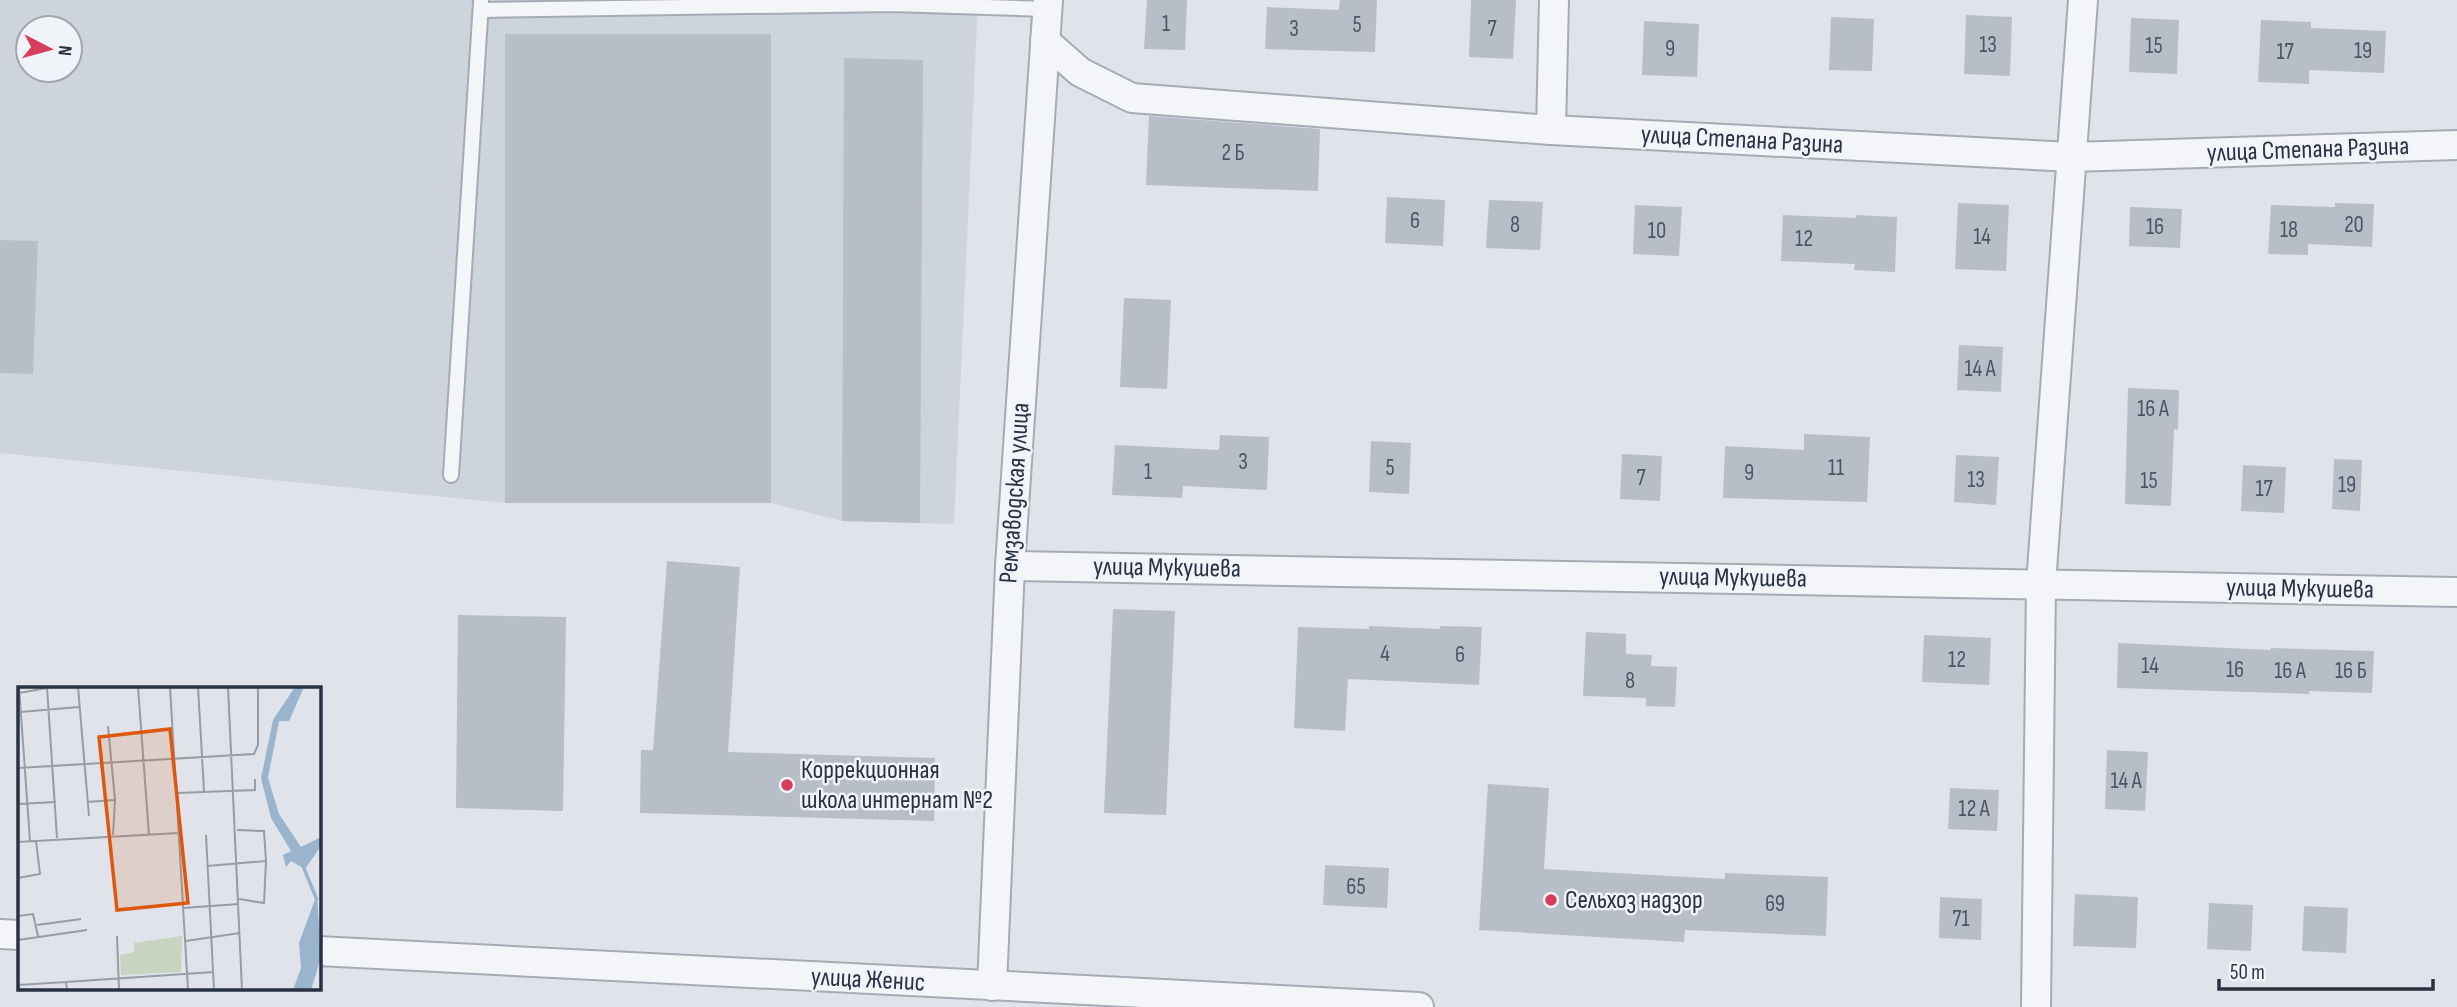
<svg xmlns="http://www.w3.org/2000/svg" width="2457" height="1007" font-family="'Sofia Sans Condensed',sans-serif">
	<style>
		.built { fill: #ced4dc; fill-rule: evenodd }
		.building { fill: #b7bec8 }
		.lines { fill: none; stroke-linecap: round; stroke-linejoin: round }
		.service-casing { stroke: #a5abb5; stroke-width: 18 }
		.minor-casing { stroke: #a5abb5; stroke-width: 32 }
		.service { stroke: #f3f5f8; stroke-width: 14 }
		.minor { stroke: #f3f5f8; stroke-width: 28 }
		.poi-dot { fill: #d63e5b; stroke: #f0f3f7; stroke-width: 2.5 }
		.labels { text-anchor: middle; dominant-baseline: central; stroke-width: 5; stroke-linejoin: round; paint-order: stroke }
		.number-label { font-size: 23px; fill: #4c5564 }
		.street-label { font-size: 26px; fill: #283243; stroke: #f0f3f7 }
		.poi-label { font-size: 26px; fill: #283243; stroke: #f0f3f7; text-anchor: start }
		.inset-river { fill: none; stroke: #99b4cc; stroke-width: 3.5 }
		.inset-road { fill: none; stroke: #969da7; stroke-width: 2 }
		.view { fill: #de570f; fill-opacity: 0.15; stroke: #de570f; stroke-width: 3.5 }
		.inset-edge { fill: none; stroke: #283243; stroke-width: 3.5 }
	</style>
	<rect width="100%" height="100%" fill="#e0e4ea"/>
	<path class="built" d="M 0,0 L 978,0 L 954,524 L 842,521 L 771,503 L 505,503 L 0,453 ZM 28,28 L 70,28 L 70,70 L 28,70 Z"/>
	<g class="building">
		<polygon points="1147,0 1187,0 1185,50 1144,49"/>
		<polygon points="1340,0 1377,0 1375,52 1265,49 1267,7 1339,10"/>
		<polygon points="1471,0 1516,0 1513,59 1469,57"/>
		<polygon points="1966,15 2012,17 2010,76 1964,74"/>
		<polygon points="1831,17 1874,19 1872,71 1829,70"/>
		<polygon points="2131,18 2179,20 2177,74 2129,72"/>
		<polygon points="2261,20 2311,22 2311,28 2386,31 2384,73 2309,70 2309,84 2258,82"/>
		<polygon points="1644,21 1699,24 1697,77 1642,75"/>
		<rect x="505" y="34" width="266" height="469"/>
		<polygon points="844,58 923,60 920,523 842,521"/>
		<polygon points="1149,116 1320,129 1318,191 1146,185"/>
		<polygon points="1387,197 1445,200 1443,246 1385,243"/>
		<polygon points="1489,200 1543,202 1540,250 1486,248"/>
		<polygon points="1958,203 2009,205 2006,271 1955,269"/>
		<polygon points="2335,203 2374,204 2372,247 2308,244 2308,255 2268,254 2271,205 2335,207"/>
		<polygon points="1635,205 1682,207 1679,256 1633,254"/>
		<polygon points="2130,207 2182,209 2180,248 2129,246"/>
		<polygon points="1783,215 1856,218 1856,215 1897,217 1895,272 1854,270 1855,264 1781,261"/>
		<polygon points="0,240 38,241 33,374 0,373"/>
		<polygon points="1124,298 1171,300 1167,389 1120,387"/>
		<polygon points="1959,345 2003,347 2001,392 1957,390"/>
		<polygon points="2128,388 2179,390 2178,430 2174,429 2171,506 2125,504"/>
		<polygon points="1804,434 1870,437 1867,502 1723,498 1725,446 1804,450"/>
		<polygon points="1220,435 1269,437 1267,490 1183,486 1182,498 1112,495 1115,445 1219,450"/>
		<polygon points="1371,441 1411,443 1409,494 1369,492"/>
		<polygon points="1622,454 1662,456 1660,501 1620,499"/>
		<polygon points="1956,455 1999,457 1996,505 1954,502"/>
		<polygon points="2334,459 2362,460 2360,511 2332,509"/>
		<polygon points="2243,465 2286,467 2284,513 2241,511"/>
		<polygon points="667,561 740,567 728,752 935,758 934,821 640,813 641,750 653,750"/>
		<polygon points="1113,609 1175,611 1166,815 1104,813"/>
		<polygon points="458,615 566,617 563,811 456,808"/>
		<polygon points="1369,626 1440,629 1440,626 1482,627 1479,685 1348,679 1345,731 1294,728 1298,627 1369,629"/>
		<polygon points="1586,632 1626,634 1626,654 1652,655 1651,666 1677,667 1675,707 1646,706 1646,698 1583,696"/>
		<polygon points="1924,635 1991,638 1989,685 1922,682"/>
		<polygon points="2118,643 2271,650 2271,648 2374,651 2372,693 2309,691 2309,694 2117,688"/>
		<polygon points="2107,750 2148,752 2145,811 2105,809"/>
		<polygon points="1488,784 1549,788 1544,869 1725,879 1725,873 1828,877 1826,936 1685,930 1684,942 1479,930"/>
		<polygon points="1950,788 1999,790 1997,831 1948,829"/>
		<polygon points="1325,865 1389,868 1387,908 1323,905"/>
		<polygon points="2075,894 2138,897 2136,948 2073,946"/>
		<polygon points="1940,897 1982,899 1981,940 1939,938"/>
		<polygon points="2209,903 2253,905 2251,951 2207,949"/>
		<polygon points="2304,906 2348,908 2346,953 2302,951"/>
	</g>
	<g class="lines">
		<g class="service-casing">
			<g id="service">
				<polyline points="482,10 892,4 1047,9"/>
				<polyline points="451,475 481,2"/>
			</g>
		</g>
		<g class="minor-casing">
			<g id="minor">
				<polyline points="1045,41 1080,72 1132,98 1551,130 2072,157 2457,145"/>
				<polyline points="1551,130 1554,0"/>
				<polyline points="1010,566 2457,592"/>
				<polyline points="0,934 19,935"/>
				<polyline points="318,951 1419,1007"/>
				<polyline points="992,986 1010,566 1048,0"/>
				<polyline points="2036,1007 2041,584 2083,0"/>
			</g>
		</g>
		<use href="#service" class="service"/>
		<use href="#minor" class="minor"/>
	</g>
	<g class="poi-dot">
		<circle cx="787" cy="785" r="7"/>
		<circle cx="1551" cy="900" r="7"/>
	</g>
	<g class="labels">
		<g class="number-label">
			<text x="1166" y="24">1</text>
			<text x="1357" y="25">5</text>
			<text x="1294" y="29">3</text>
			<text x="1492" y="29">7</text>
			<text x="1988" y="45">13</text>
			<text x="2154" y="46">15</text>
			<text x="1670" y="49">9</text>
			<text x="2363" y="51">19</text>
			<text x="2285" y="52">17</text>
			<text x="1233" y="153">2 Б</text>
			<text x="1415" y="221">6</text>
			<text x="1515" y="225">8</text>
			<text x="2354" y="225">20</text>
			<text x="2155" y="227">16</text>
			<text x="2289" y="230">18</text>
			<text x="1657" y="231">10</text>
			<text x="1982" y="237">14</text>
			<text x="1804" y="239">12</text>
			<text x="1980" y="369">14 А</text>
			<text x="2153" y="409">16 А</text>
			<text x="1243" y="462">3</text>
			<text x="1390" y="468">5</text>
			<text x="1836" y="468">11</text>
			<text x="1148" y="472">1</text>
			<text x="1749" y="473">9</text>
			<text x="1641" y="478">7</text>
			<text x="1976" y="480">13</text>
			<text x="2149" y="481">15</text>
			<text x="2347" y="485">19</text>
			<text x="2264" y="489">17</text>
			<text x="1385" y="654">4</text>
			<text x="1460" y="655">6</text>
			<text x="1957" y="660">12</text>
			<text x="2150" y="666">14</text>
			<text x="2235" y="670">16</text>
			<text x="2290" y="671">16 А</text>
			<text x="2351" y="671">16 Б</text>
			<text x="1630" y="681">8</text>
			<text x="2126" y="781">14 А</text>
			<text x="1974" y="809">12 А</text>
			<text x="1356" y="887">65</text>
			<text x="1775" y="904">69</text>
			<text x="1961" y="919">71</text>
		</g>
		<g class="street-label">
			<text transform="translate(1742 140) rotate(3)">улица Степана Разина</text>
			<text transform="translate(2308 150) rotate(-2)">улица Степана Разина</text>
			<text transform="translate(1015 493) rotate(-86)">Ремзаводская улица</text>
			<text transform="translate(1167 568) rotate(1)">улица Мукушева</text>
			<text transform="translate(1733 578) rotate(1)">улица Мукушева</text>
			<text transform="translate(2300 589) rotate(1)">улица Мукушева</text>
			<text transform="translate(868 980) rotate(3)">улица Женис</text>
		</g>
		<g class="poi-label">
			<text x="801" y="770">Коррекционная<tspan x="801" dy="30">школа интернат №2</tspan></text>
			<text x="1565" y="900">Сельхоз надзор</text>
		</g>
	</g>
	<g transform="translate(18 687)">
		<rect width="303" height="303" fill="#e0e4ea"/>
		<path d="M 164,249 L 163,285 L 103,288 L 102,268 L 116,265 L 116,256 Z" fill="#c6d4c1"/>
		<path d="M 277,0 L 286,0 L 271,34 L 261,34 L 250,91 L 261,127 L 283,160 L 303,150 L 303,159 L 287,182 L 273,174 L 268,180 L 265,168 L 273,164 L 253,131 L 243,91 L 255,33 ZM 299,207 L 303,270 L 293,303 L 275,303 L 283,281 L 281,256 Z" fill="#99b4cc"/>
		<path class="inset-river" d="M 285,179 L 299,213"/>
		<path class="inset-road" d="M 1,0 L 12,154M 29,0 L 39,151M 60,0 L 71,129M 120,0 L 131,148M 152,0 L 170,303M 180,0 L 186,104M 210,0 L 224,303M 1,6 L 29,1M 2,25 L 61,20M 90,39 L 97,113 L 95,148M 0,81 L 236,67 L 240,58 L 240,0M 159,106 L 237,103 L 237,92M 69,115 L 97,113M 0,117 L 38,115M 219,143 L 246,144 L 248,174M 188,148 L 196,303M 0,155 L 161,146M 189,179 L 248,174 L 246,216 L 221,212M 0,191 L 22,187 L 18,154M 165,221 L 221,217M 0,229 L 15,227 L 20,249M 19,238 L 63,232M 99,249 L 101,303M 0,253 L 69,243M 168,254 L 222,246M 48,295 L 196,285M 0,298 L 48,295 L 49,303"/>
		<path class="view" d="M 152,42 L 170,216 L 99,223 L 81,50 Z"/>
		<rect width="303" height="303" class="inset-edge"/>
	</g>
	<g transform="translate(49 49) rotate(96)"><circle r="33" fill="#f0f3f7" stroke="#a0a6af" stroke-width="2"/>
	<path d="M0-5L12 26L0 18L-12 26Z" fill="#d63e5b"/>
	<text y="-10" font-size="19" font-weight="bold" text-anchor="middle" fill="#283243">N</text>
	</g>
	<path d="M2219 979v10h214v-10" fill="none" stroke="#283243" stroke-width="3.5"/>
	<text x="2230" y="979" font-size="21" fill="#283243" stroke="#f0f3f7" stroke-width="5" paint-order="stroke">50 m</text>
</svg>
